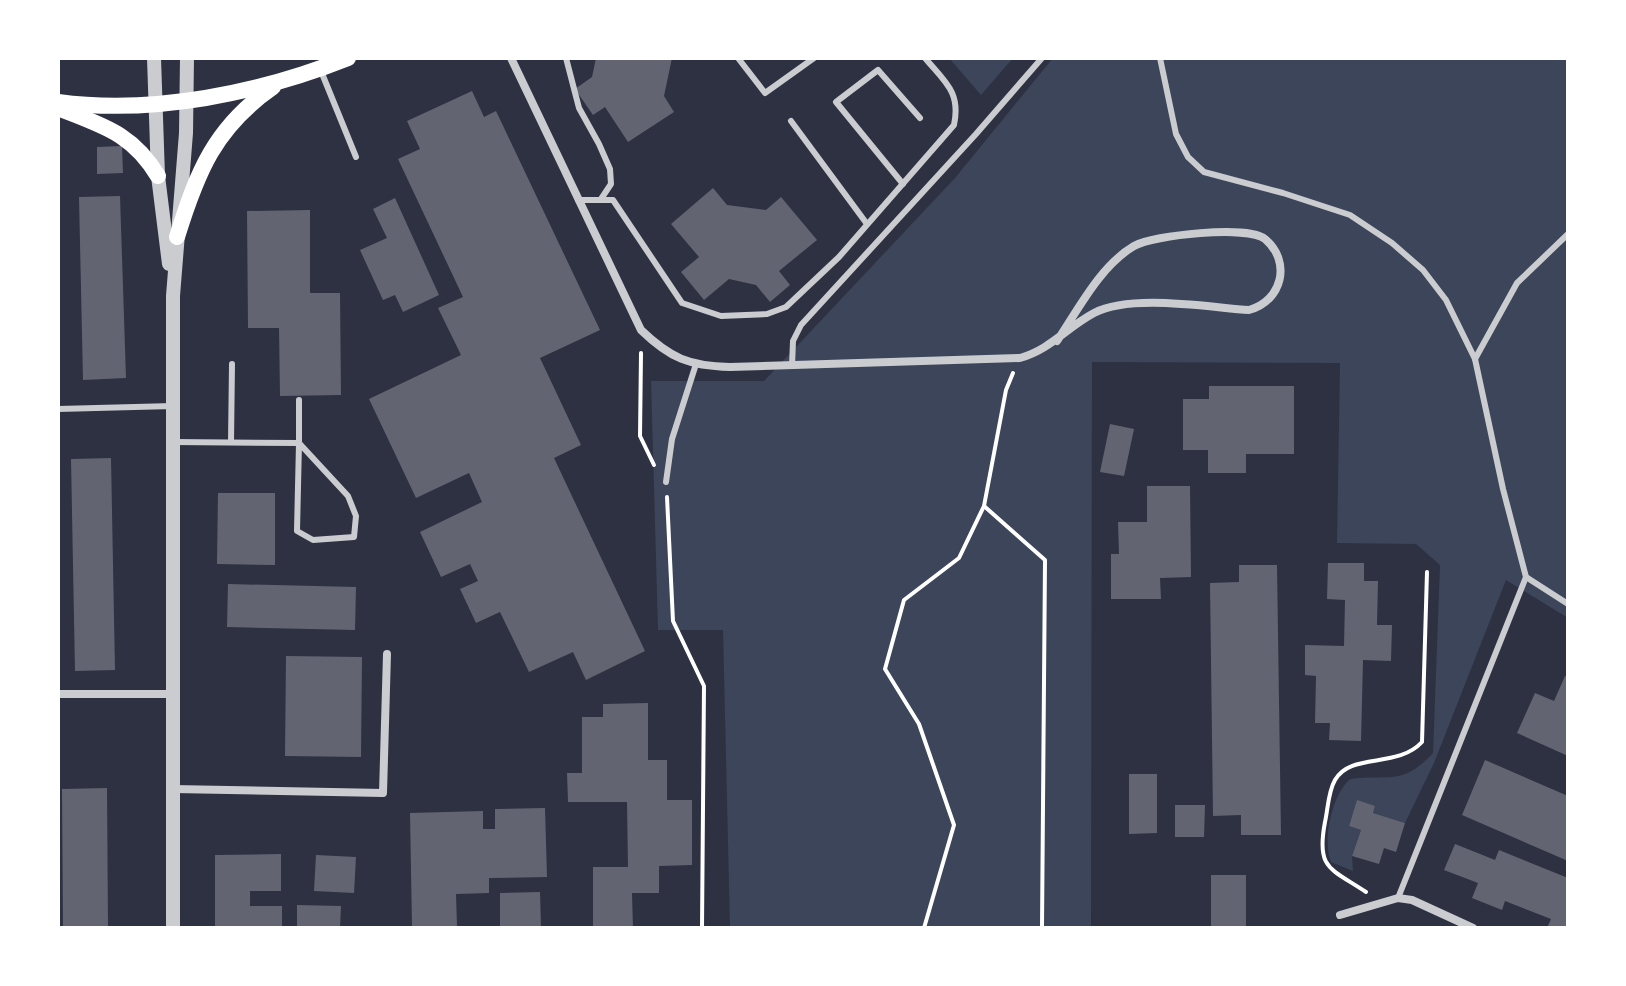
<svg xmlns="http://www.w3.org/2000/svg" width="1626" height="986" font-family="'Alegreya Sans',sans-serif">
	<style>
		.green { fill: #3c4559 }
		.building { fill: #626471 }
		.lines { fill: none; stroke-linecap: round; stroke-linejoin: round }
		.path { stroke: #fff; stroke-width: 4 }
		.service { stroke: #caccd0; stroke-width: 6 }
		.minor { stroke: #caccd0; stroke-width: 8 }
		.tertiary { stroke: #caccd0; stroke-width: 14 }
		.secondary { stroke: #fff; stroke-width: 16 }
	</style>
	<rect width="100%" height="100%" fill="#2d3142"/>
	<g class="green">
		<polygon points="949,58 1013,58 981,95"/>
		<path d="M 1053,58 L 1568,58 L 1568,618 L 1506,580 L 1434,763 L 1405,823 L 1373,813 L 1375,806 L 1357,801 L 1349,826 L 1361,830 L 1352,856 L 1353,871 L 1331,862 C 1322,839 1332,795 1350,779 C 1391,774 1402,786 1433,753 L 1440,565 L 1416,544 L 1337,543 L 1340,363 L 1092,362 L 1091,928 L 730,928 L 723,630 L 658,630 L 651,381 L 764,381 L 955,178 Z"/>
	</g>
	<g class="building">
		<polygon points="596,58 672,58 664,96 674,112 628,142 605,107 593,115 575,89 592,77"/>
		<polygon points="472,91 484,117 496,111 600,330 540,358 581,445 554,458 645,651 586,680 573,652 529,672 500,612 476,623 460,589 478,581 470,564 441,577 420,532 482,502 469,473 416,498 369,399 461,355 438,308 463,297 398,159 420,149 407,121"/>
		<polygon points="122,146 123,173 97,174 97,147"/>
		<polygon points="713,188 727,205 766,210 781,197 817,240 779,271 790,285 770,302 756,285 729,279 704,300 681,272 699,257 671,224"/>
		<polygon points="120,196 126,378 83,380 79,197"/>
		<polygon points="395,198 439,295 403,312 395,295 383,300 360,250 387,238 373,209"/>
		<polygon points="310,210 310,293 340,293 341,395 280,396 279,328 248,328 247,211"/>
		<polygon points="1209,386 1294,386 1294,454 1246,454 1246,473 1208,473 1208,450 1183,450 1183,399 1209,399"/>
		<polygon points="1110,424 1134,429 1124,476 1100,472"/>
		<polygon points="111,458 115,670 75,671 71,459"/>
		<polygon points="1147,486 1190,486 1191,577 1160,578 1161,599 1111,599 1111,554 1119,554 1118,522 1147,522"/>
		<polygon points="218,493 275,493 275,565 217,564"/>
		<polygon points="1328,563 1364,563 1364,581 1378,581 1377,625 1392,625 1391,661 1363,660 1361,741 1329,740 1330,723 1315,723 1316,676 1305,675 1305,645 1344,646 1345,600 1327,599"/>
		<polygon points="1239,565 1277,565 1281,835 1241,835 1241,815 1213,816 1210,583 1239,582"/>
		<polygon points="228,584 356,587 355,630 227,627"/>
		<polygon points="286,656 362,657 361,757 285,756"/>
		<polygon points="1565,676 1568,677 1568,756 1517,733 1535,693 1554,701"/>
		<polygon points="648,703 648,760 667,760 667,800 692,800 692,865 659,866 659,893 632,893 633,928 593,928 593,867 628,867 627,802 568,802 567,773 582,773 582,717 603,717 603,704"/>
		<polygon points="1485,760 1568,796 1568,861 1462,815"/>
		<polygon points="1129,774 1157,774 1157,833 1129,834"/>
		<polygon points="107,788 108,928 63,928 62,789"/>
		<polygon points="1357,800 1375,806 1373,813 1405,823 1396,852 1384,848 1379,864 1352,856 1361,830 1349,826"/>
		<polygon points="1175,805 1205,805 1204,837 1175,837"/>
		<polygon points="545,808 547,877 489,878 489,893 456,894 457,926 412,927 410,813 483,811 483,829 495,829 495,809"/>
		<polygon points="1455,844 1495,860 1499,850 1568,878 1568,928 1547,928 1551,919 1505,901 1502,910 1472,898 1478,883 1444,870"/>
		<polygon points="281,854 281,891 250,891 250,906 282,906 282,928 215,928 215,855"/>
		<polygon points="316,855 356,857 354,893 314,891"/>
		<rect x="1211" y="875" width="35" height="53"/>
		<polygon points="540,892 541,928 500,928 500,893"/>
		<polygon points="297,905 341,906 340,928 297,928"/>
	</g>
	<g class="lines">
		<g class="path">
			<polyline points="641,353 640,436 654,465"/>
			<polyline points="667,497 673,621 704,686 702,928"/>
			<polyline points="984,506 1045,560 1042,928"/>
			<path d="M 1366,892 C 1330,868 1316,869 1325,822 C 1328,809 1328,792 1335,780 C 1351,752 1397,769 1422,742 L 1427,572"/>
			<polyline points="924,928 954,825 919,724 885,669 904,600 959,558 984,506 1006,390 1013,373"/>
		</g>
		<g class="service">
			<polyline points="566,58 579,108 599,144 610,169 611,184 601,199"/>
			<polyline points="738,58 765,93 814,58"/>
			<polyline points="1160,58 1176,134 1188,157 1204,172 1283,193 1350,215 1392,243 1423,270 1446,300 1475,359 1503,489 1526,577 1568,604"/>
			<polyline points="321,71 356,157"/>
			<polyline points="791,121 867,224"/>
			<polyline points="903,184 836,102 878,70 920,118"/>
			<path d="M 578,200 L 613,200 L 682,303 L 721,316 L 767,314 L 786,307 L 839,257 L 954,125 C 961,92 945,82 925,58"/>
			<polyline points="1475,359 1517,283 1568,234"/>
			<polyline points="792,366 793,341 801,325 976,134 1042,58"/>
			<polyline points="58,409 173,406"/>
			<polyline points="173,442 299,443 299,400"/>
			<polyline points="231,442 232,364"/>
			<polygon points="299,443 348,496 356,516 354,537 313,540 297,531"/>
			<polyline points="666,482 672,439 696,364"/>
			<polyline points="1398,898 1526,577"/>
		</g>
		<g class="minor">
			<path d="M 511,58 L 641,330 C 670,358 689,366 730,367 L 1020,358 C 1051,349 1066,328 1094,313 C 1131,294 1206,307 1249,310 C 1282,301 1292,262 1265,239 C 1248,225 1153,235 1134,246 C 1100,266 1078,310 1057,341"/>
			<polyline points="58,694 173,694"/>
			<polyline points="173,789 383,793 387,654"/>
			<polyline points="1340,915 1398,898 1412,900 1473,928"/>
		</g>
		<g class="tertiary">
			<polyline points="154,58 158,176 169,264"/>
			<polyline points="173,928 173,296 186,133 187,58"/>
		</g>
		<g class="secondary">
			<path d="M 58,102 C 153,115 260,93 348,58"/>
			<path d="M 58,108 C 103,126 132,133 158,176"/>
			<path d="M 177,237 C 197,172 215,127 273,87"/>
		</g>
	</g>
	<rect width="1626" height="986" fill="none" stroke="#ffffff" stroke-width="120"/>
</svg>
